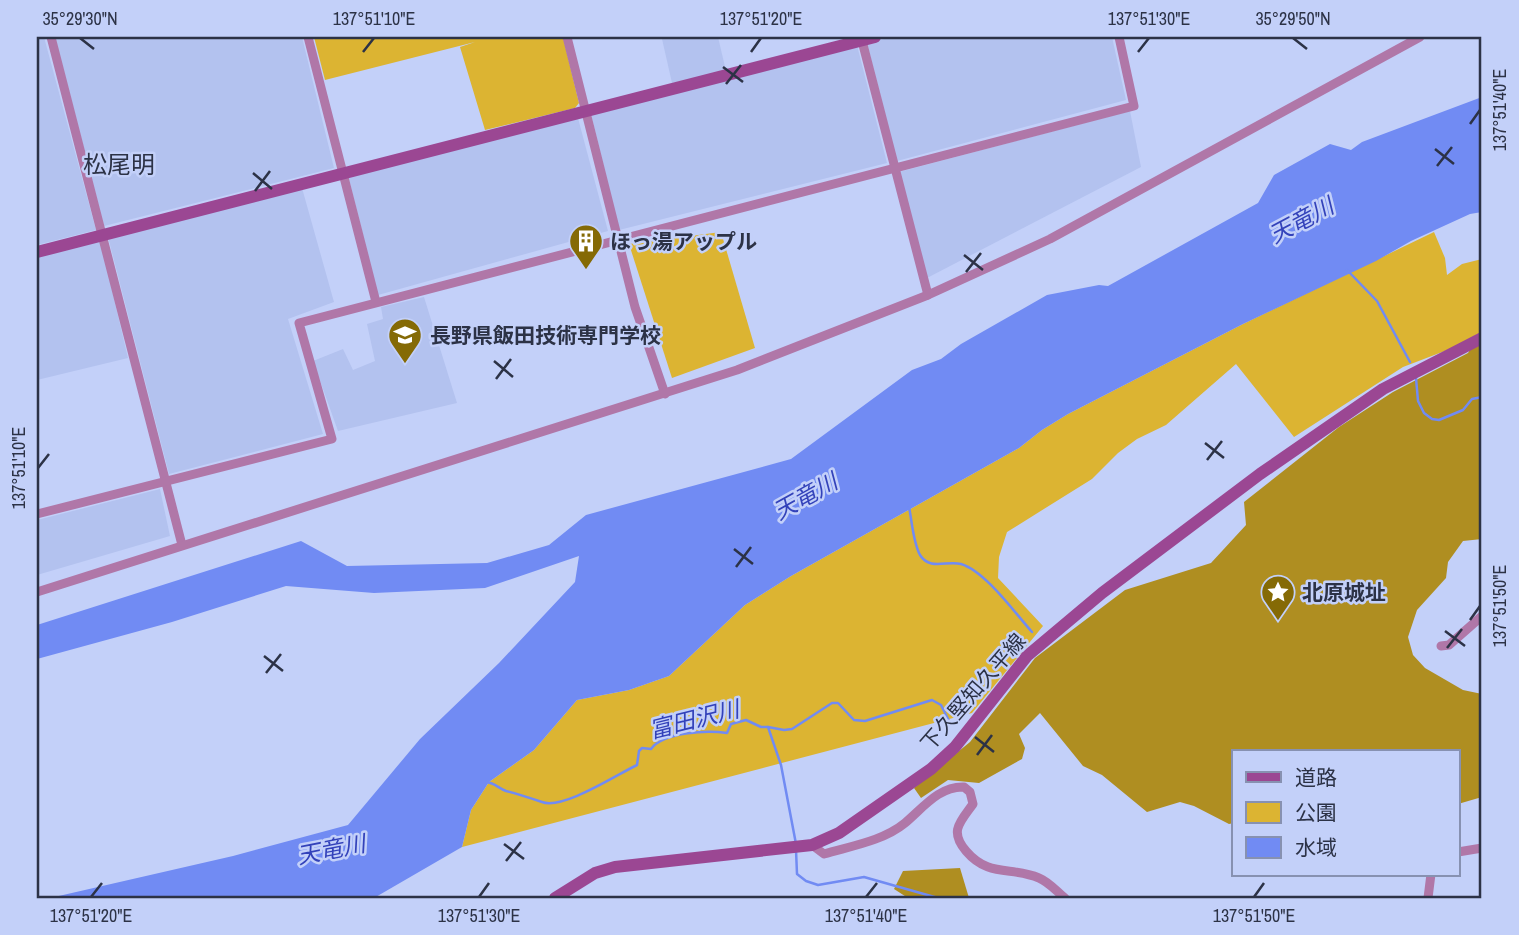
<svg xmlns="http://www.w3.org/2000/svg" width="1519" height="935" font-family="'Archivo Narrow','Noto Sans JP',sans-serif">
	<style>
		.built { fill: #b3c2ef }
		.green { fill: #dcb432 }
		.forest { fill: #af8e21 }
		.water { fill: #718bf3 }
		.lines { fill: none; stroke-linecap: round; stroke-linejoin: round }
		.stream { stroke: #718bf3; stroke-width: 2.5 }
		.street { stroke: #b077a8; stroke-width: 9 }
		.secondary { stroke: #9b4793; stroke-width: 12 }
		.ticks { fill: none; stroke: #2c3246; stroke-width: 2.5 }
		.labels { text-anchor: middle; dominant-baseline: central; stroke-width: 5; stroke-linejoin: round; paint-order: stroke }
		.poi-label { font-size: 21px; font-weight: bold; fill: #2c3246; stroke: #c3d0f9; text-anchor: start }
		.street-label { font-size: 21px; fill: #2c3246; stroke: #c3d0f9 }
		.water-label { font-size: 23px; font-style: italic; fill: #3342ba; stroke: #c3d0f9 }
		.quarter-label { font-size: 24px; fill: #2c3246; stroke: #c3d0f9 }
		.neatline { fill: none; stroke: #2c3246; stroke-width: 2.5 }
		.ticks-label { font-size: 18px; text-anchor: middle; fill: #2c3246 }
	</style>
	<rect width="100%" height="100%" fill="#c3d0f9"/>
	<g class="built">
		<polygon points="37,37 44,37 96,230 37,245"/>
		<polygon points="55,37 302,37 334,168 104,226"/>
		<polygon points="673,37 718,37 726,71 672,83 662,39"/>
		<polygon points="893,37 1112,37 1126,100 897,161 867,43"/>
		<polygon points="857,45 887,163 619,230 591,114"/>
		<polygon points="1130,111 1141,167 927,278 899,172"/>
		<polygon points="578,118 608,231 378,295 348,175"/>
		<polygon points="302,188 334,302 288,319 323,434 169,474 108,237"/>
		<polygon points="100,239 128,358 37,380 37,255"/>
		<polygon points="424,297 457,403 338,431 313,361 343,349 353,370 375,361 367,324 383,319 381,307"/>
		<polygon points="160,489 170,536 37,575 37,520"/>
	</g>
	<g class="green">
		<polygon points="314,37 563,37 579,103 575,108 485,130 460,47 475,42 325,80"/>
		<polygon points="721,232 755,348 672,378 629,244"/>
		<polygon points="1434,232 1445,258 1447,275 1462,264 1482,259 1482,330 1480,333 1450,349 1403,367 1294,437 1236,364 1166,425 1137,439 1118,453 1092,479 1007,532 999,557 998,578 1043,626 972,713 462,847 471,810 489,782 534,750 577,700 629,690 669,676 745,605 791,576 1019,448 1042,430 1068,414 1243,324"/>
	</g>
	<g class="forest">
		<polygon points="1482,330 1482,539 1463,541 1448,562 1446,578 1417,610 1408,637 1413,655 1425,668 1463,690 1482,694 1482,797 1458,804 1459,825 1458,826 1458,751 1234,751 1234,823 1229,824 1194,806 1180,802 1147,812 1102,775 1083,766 1040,713 1019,734 1025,748 1022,759 979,783 948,780 921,798 914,788 970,742 1035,658 1125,590 1211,563 1246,525 1244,502 1339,427 1393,392 1468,353"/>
		<polygon points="960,868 969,898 908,898 894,889 903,871"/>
	</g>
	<polygon class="water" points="1482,97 1482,212 1470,214 1411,241 1376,261 1243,324 1068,414 1042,430 1019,448 791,576 745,605 669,676 629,690 577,700 534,750 489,782 471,810 462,847 374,898 50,898 233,856 348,825 420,739 499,663 575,582 579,556 485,588 374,593 286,586 172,622 37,659 37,625 301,541 347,566 487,563 549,545 586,515 791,459 912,370 941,359 961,344 1047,295 1099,285 1108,286 1258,203 1274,175 1330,144 1351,150 1362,142"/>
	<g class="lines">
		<g class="stream">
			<polyline points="1347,270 1377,301 1410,362"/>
			<polyline points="1416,378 1418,401 1424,413 1432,419 1439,420 1463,410 1472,399 1482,397"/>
			<path d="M 909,507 C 912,521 913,542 920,555 C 930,571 947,560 961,564 C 985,571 1015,613 1032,632"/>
			<polyline points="768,727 784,730 792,729 832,703 838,703 854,720 865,721 932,700 941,705 950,723"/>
			<path d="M 486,782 C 495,783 498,788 506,791 C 518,794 530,798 542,802 C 563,810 616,775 637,765 L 639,751 L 642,748 L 651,749 C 663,732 707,730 727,733 L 731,724 L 746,720 L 761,727 L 768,727 L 781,765 L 796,844"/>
			<polyline points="796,850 797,874 806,881 818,885 864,877 938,898"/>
		</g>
		<g class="street">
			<polyline points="51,37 182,545"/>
			<polyline points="308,37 376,302"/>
			<polyline points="567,37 635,307 665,394"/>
			<polyline points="861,37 928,295"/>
			<polyline points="37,514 332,439 299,323 1134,106 1119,37"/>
			<polyline points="37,592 737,370 928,295 1050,239 1420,37"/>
			<polyline points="1441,646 1449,645 1482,616"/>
			<path d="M 812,845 L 824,854 C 851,846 883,841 905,823 C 923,808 939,786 964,787 L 970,792 L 973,804 C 960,822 949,831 966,851 C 989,878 1011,866 1039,878 C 1049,882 1057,892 1065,898"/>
			<polyline points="1458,852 1482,848"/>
			<polyline points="1428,898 1431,874"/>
		</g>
		<g class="secondary">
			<polyline points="37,252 875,37"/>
			<polyline points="555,898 595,873 615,867 812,845 839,833 931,769 955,747 1027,656 1102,593 1260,474 1383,389 1482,338"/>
		</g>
	</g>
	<path class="ticks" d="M 80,38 L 94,49M 1293,38 L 1307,49M 363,52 L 374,38M 751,52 L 761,38M 1138,52 L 1149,38M 723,67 L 743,82M 726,84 L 741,65M 1470,124 L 1480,110M 1435,149 L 1454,164M 1437,166 L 1452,147M 253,173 L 272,189M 255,191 L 270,171M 964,255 L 983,270M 966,272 L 981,253M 494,361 L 513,377M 496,379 L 511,359M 1205,443 L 1224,458M 1207,460 L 1222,441M 38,468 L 49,454M 734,549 L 753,564M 736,567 L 751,547M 1470,620 L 1480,606M 1445,631 L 1465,646M 1447,648 L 1462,629M 264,656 L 283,671M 266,673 L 281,654M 975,737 L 994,752M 977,755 L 992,735M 504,844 L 524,859M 506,861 L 521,842M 91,897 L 102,883M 479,897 L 489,883M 866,897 L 877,883M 1254,897 L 1264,883"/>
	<defs>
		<g id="building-pin" transform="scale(1.75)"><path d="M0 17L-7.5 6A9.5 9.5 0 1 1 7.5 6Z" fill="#856a05" stroke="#c3d0f9"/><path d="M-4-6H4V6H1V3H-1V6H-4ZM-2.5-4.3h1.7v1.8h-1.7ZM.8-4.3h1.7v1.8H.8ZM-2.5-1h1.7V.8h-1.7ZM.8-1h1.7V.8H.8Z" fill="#fff"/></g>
		<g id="university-pin" transform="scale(1.75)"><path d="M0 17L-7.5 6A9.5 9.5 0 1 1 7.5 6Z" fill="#856a05" stroke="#c3d0f9"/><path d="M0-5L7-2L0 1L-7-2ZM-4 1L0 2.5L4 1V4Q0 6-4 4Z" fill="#fff"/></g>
		<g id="sight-pin" transform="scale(1.75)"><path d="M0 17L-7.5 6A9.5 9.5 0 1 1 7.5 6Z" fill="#856a05" stroke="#c3d0f9"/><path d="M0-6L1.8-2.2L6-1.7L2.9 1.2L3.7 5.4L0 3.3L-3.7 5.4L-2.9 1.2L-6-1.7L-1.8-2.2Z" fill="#fff"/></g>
	</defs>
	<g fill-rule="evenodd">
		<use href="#building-pin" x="586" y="241"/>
		<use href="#university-pin" x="405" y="335"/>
		<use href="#sight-pin" x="1278" y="592"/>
	</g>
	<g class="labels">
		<g class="poi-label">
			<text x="610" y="241">ほっ湯アップル</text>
			<text x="430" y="335">長野県飯田技術専門学校</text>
			<text x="1302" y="592">北原城址</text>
		</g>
		<g class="street-label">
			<text transform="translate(973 692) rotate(-49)">下久堅知久平線</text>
		</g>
		<g class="water-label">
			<text transform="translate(1301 220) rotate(-28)">天竜川</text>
			<text transform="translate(805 496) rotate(-29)">天竜川</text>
			<text transform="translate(694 719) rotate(-14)">富田沢川</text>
			<text transform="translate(331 849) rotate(-11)">天竜川</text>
		</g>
		<g class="quarter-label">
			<text x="119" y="164">松尾明</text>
		</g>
	</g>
	<rect width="1519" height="935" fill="none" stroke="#c3d0f9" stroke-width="77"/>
	<rect x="1232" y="750" width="228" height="126" fill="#c3d0f9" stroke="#8791b1" stroke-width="2"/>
	<rect x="1246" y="772" width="35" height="10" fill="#9b4793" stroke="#8791b1" stroke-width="2"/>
	<text x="1295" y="785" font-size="21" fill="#2c3246">道路</text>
	<rect x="1246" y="802" width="35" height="21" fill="#dcb432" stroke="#8791b1" stroke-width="2"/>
	<text x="1295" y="820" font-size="21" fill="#2c3246">公園</text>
	<rect x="1246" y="837" width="35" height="21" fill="#718bf3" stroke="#8791b1" stroke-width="2"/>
	<text x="1295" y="855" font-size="21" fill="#2c3246">水域</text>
	<rect x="38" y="38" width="1442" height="859" class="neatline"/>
	<g class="ticks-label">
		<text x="80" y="25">35°29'30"N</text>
		<text x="374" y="25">137°51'10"E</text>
		<text x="761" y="25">137°51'20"E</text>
		<text x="1149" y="25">137°51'30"E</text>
		<text x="1293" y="25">35°29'50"N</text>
		<text transform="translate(1500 110) rotate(-90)" y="6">137°51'40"E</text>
		<text transform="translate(19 468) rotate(-90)" y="6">137°51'10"E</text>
		<text transform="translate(1500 606) rotate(-90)" y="6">137°51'50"E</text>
		<text x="91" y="922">137°51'20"E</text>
		<text x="479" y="922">137°51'30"E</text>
		<text x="866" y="922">137°51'40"E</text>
		<text x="1254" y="922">137°51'50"E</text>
	</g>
</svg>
